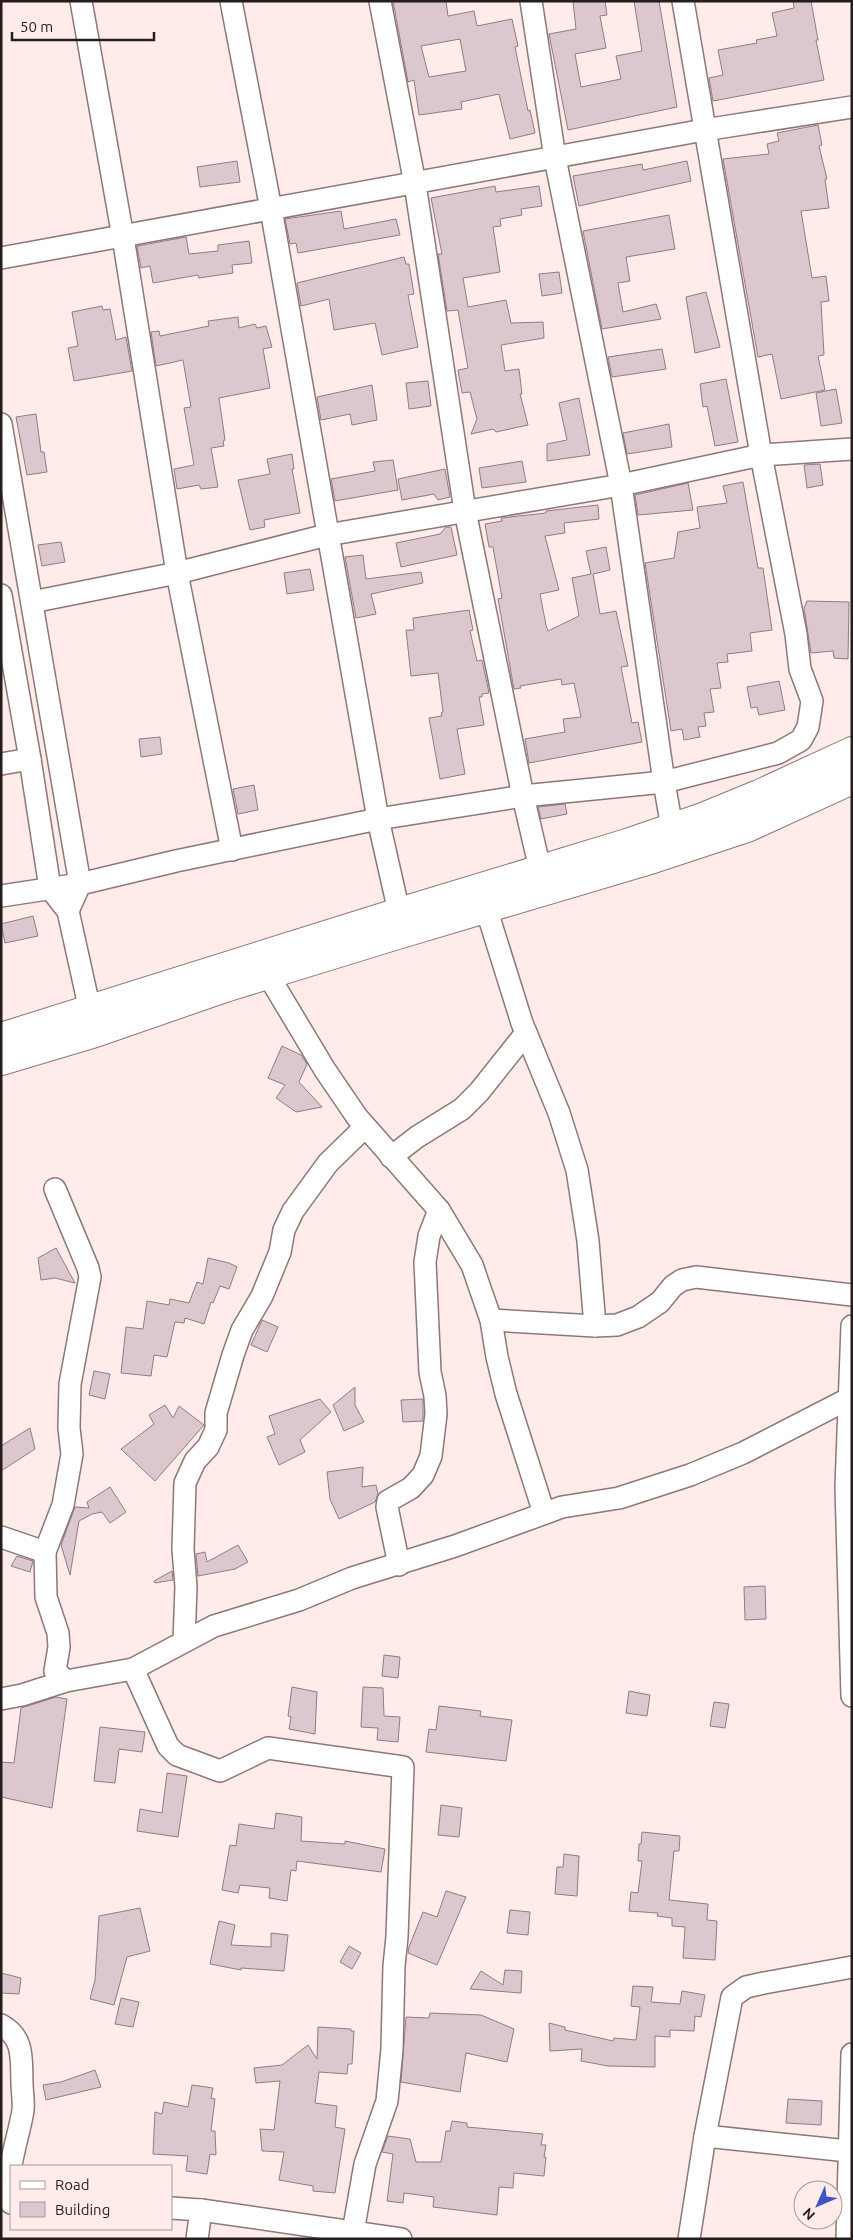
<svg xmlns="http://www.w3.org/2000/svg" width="853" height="2240" font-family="Ubuntu,sans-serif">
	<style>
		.building { fill: #ddc7ce; stroke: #907c83; fill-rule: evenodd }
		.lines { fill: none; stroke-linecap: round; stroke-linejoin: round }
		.minor-casing { stroke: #8c7877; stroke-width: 24 }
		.highway-casing { stroke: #8c7877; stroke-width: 30 }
		.minor { stroke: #fff; stroke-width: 21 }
		.highway { stroke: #fff; stroke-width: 28 }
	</style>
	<rect width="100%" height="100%" fill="#feebea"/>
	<g class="building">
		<path d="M 393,1 L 446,1 L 448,16 L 474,11 L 477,26 L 512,19 L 518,46 L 515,47 L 528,111 L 530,110 L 535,133 L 510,139 L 499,94 L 461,102 L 462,109 L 419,115 L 414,80 L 408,82 ZM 460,39 L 466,71 L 429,77 L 421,46 Z"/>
		<polygon points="573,1 605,1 607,15 600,16 606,48 575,54 581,87 621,79 616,56 642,51 634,1 659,1 677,107 568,130 549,34 576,29"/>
		<polygon points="793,1 811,1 818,40 816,40 824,80 713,101 709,78 723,75 718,50 757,43 756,40 777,36 772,13 794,8"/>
		<polygon points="818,125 822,145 819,146 827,179 825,179 829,208 801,211 812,278 826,276 829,301 821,302 824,355 818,356 825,390 781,399 772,354 758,357 723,159 769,154 767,144 779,141 777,133"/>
		<polygon points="237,161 240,182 200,187 197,167"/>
		<polygon points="687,161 691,181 579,206 573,176 642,164 643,170"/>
		<polygon points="495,186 496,192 539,186 542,206 521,209 522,215 500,219 501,226 493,227 500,272 463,278 468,307 506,300 511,323 543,322 544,338 501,345 505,371 519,369 522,394 520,394 528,425 496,432 493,429 471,434 477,419 470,392 462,393 458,370 468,368 458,310 447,311 438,254 442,254 431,198"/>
		<polygon points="341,211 344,229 396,219 400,235 298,253 296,243 290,244 285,219"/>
		<polygon points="669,215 675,249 626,257 630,281 618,283 623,312 656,304 661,319 602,329 583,231"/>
		<polygon points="186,237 189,254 218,251 218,245 249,241 252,263 232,265 233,273 199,278 198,275 153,283 150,266 141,268 137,246"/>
		<polygon points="404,257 406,264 409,264 414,294 408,295 418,347 382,355 375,323 334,330 329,299 301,306 297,283"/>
		<polygon points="559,272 562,293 542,296 539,274"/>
		<polygon points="706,292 720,347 695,353 686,297"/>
		<polygon points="102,306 103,310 110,309 116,340 126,337 132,371 74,381 68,348 78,346 72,312"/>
		<polygon points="238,317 239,328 255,324 257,328 266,326 272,347 263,349 270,388 219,398 225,440 223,441 224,446 211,448 218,487 201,489 199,485 177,489 174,469 194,465 184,408 191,407 183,360 156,366 151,332 159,331 160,336 209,326 208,321"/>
		<polygon points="662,349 666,369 612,377 608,357"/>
		<polygon points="726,379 738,442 715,446 707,406 703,407 700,384"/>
		<polygon points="428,381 431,406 409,409 406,383"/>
		<polygon points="372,385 377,420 352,425 350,414 321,420 317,397"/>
		<polygon points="836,389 842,423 821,426 816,393"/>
		<polygon points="579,398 590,455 547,461 547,444 567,440 559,403"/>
		<polygon points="36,414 41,452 44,452 47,472 27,475 16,417"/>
		<polygon points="669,424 672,447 627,454 623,433"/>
		<polygon points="292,454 294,469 292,469 300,513 264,520 265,527 250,530 238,480 270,474 267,459"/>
		<polygon points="393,460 398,490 335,501 331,479 375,471 373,462"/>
		<polygon points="522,461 526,482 482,488 479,468"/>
		<polygon points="820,464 823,485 807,488 804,465"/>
		<polygon points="445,469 450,497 438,500 434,494 402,500 398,479"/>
		<polygon points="743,482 758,568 763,568 772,630 750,633 752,651 727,654 728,662 717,663 721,688 710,689 714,712 704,713 706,726 698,727 700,737 684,740 682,729 671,731 645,563 674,558 678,532 700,528 697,507 727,503 723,486"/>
		<polygon points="688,483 693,510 638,515 635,495"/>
		<polygon points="598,505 599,519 564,523 565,533 545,536 559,590 540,594 546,625 548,631 579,616 572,578 591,574 586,551 606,547 610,570 593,574 600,614 616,611 628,666 621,667 632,723 638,722 642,742 529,763 525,739 565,732 563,719 581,717 574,683 562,685 561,679 520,686 521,688 514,689 498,599 502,598 493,547 489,547 485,524 502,521 501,518 546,513 546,511"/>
		<polygon points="446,527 451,527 457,555 401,567 396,543 440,534"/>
		<polygon points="61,542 65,562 42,566 38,545"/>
		<polygon points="363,555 366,579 421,572 423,583 371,594 376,614 356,618 345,557"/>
		<polygon points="310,569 314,590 287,594 284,573"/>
		<polygon points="807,601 849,602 848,659 834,658 833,651 811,653 804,608"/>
		<polygon points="469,610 473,630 470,631 477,661 482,660 489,693 482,694 482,697 479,697 484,725 457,729 465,774 440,779 429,718 442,716 441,713 443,712 438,673 411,676 406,630 414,630 413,618"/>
		<polygon points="779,681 785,710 759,715 757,707 751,708 747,687"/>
		<polygon points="160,737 162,754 141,757 139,739"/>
		<polygon points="254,785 258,810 238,814 233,789"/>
		<polygon points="565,804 567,814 541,819 538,807"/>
		<polygon points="33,916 38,936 5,943 1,924"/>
		<polygon points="282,1046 301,1055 307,1064 299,1082 322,1107 296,1112 276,1098 285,1085 268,1078"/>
		<polygon points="56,1248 75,1283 55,1278 41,1280 38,1258"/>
		<polygon points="208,1258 229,1263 237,1267 229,1289 220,1286 213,1303 211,1302 204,1324 185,1318 184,1323 175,1322 167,1357 154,1355 151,1376 121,1373 126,1327 143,1329 147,1301 169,1305 170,1299 189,1303 197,1282 203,1284"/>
		<polygon points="262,1320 278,1327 267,1352 251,1345"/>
		<polygon points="94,1371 110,1374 105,1399 89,1395"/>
		<polygon points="355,1387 355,1405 364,1422 344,1431 333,1405"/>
		<polygon points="320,1399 331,1412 300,1440 305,1452 279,1465 267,1437 275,1434 269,1416"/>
		<polygon points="423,1399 423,1421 403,1422 401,1400"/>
		<polygon points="165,1405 173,1418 179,1406 204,1425 155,1481 121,1449 154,1424 149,1415"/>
		<polygon points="30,1428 35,1449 1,1471 1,1446"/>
		<polygon points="363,1467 362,1487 376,1485 378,1494 375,1502 339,1519 330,1499 327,1472"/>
		<polygon points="110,1487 126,1512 110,1523 102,1512 92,1514 79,1521 70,1575 61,1545 75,1507 89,1508 87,1502"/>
		<polygon points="238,1545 248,1562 235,1569 198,1576 196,1554 205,1552 207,1562"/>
		<polygon points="17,1556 33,1561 30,1572 11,1566"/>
		<polygon points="172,1571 173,1580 155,1583 154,1581"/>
		<polygon points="765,1586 766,1619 745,1620 744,1587"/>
		<polygon points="384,1655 400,1657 398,1678 382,1676"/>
		<polygon points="292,1687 317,1692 315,1734 289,1729 291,1717 288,1716"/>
		<polygon points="363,1687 383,1688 384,1716 400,1717 398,1742 377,1740 378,1728 361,1727"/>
		<polygon points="629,1691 650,1695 647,1716 626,1713"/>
		<polygon points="56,1697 67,1699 52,1808 1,1797 1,1762 14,1763 21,1708"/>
		<polygon points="714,1702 729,1704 725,1728 710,1726"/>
		<polygon points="439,1706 481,1711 480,1716 512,1720 506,1761 426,1752 429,1729 436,1730"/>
		<polygon points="100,1727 145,1732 142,1752 119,1749 115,1783 94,1781"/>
		<polygon points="167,1773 187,1776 178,1837 137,1831 140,1809 162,1813"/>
		<polygon points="441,1805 462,1808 459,1837 438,1835"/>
		<polygon points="276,1813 302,1817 301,1841 345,1844 345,1841 385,1849 381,1872 297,1861 296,1871 291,1870 287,1901 269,1898 270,1888 240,1885 238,1893 222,1890 230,1845 236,1846 239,1824 274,1829"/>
		<polygon points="642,1832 680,1836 679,1851 674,1851 669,1900 708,1904 707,1920 717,1921 715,1960 683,1958 685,1927 672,1926 672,1918 657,1916 658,1913 629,1911 631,1892 638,1893 642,1861 638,1861 639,1844 641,1844"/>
		<polygon points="564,1854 579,1856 577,1896 555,1894 557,1867 563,1867"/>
		<polygon points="446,1891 466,1897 437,1965 408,1953 409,1947 423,1912 437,1917"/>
		<polygon points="140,1908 150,1951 127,1957 114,2005 90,1999 95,1980 99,1916"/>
		<polygon points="510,1910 530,1912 528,1935 507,1933"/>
		<polygon points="219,1921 235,1925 231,1945 271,1947 271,1933 288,1935 284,1971 241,1968 241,1970 210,1964"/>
		<polygon points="349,1946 361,1953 352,1969 340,1962"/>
		<polygon points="505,1970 522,1971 521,1993 470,1989 481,1971 503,1985"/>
		<polygon points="1,1973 21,1978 19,1994 1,1993"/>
		<polygon points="633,1986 653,1987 651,2002 680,2004 682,1991 705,1995 701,2017 695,2016 694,2031 670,2030 670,2037 655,2036 655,2067 608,2066 581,2061 582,2049 550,2051 549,2023 565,2027 565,2030 613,2041 614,2038 636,2040 640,2007 631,2006"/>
		<polygon points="121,1998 139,2002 133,2027 115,2024"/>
		<polygon points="430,2013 481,2015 514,2029 507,2062 466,2053 460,2092 401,2082 406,2017 429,2018"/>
		<polygon points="318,2027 351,2029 351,2031 354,2031 352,2064 348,2064 347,2074 319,2072 315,2103 337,2106 335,2127 345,2129 335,2193 313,2191 313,2186 279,2180 284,2152 262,2151 260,2129 274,2130 280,2081 256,2083 254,2068 282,2065 308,2045 317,2059"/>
		<polygon points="95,2070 101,2087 46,2100 43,2085 61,2082"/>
		<polygon points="192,2085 213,2088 211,2098 215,2099 211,2131 215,2131 216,2155 210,2154 207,2174 186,2171 188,2156 153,2154 155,2112 162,2114 164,2102 188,2107"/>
		<polygon points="788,2099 822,2101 821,2125 786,2123"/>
		<polygon points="452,2121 467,2123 467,2127 543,2134 541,2145 546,2145 544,2157 546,2157 544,2176 514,2173 513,2188 499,2187 497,2215 433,2207 434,2197 404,2193 403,2203 387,2201 393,2154 382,2152 388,2136 410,2139 416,2162 441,2162 446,2131 450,2131"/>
	</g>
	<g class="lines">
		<g class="minor-casing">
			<g id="minor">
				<polyline points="81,1 123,237 177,573 232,850"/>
				<polyline points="231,1 271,209 378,819 399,912"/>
				<polyline points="380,1 415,184 465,511 523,796 540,869"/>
				<polyline points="531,1 555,158 621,485 664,782 672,828"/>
				<polyline points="1,258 704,130 852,107"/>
				<polyline points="1,424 80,884 68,911"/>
				<polyline points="1,595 30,759 50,888 68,911 93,1024"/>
				<polyline points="32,602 177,573 327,535 621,485 761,455 852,449"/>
				<polyline points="1,764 30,759"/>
				<polyline points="1,896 80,884 176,861 378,819 523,796 664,782 778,753 801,740 808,727 812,701 800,669 796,634 761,455 683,1"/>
				<polyline points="486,908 522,1023 559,1113 577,1170 588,1241 595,1326"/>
				<polyline points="268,975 325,1070 357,1117 439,1210 472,1265 491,1320 497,1357 506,1394 544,1513"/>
				<polyline points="391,1157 417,1137 462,1109 479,1092 526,1033"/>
				<polyline points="55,1189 88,1268 90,1277 70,1384 69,1428 72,1454 63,1505 45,1552 46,1597 58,1633 59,1647 55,1671 66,1681"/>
				<polyline points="491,1320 595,1326 617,1325 638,1317 660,1302 673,1286 682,1280 696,1277 852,1295"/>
				<polyline points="852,1326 846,1487 852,1696"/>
				<polyline points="1,1537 45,1552"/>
				<polyline points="399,1565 387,1507 388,1501 411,1488 423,1475 431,1456 436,1414 435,1396 430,1372 425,1262 429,1236 439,1210"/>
				<polyline points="184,1641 186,1587 183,1549 185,1483 195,1461 208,1447 216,1430 216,1413 233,1355 242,1330 262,1296 280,1252 284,1230 293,1211 328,1163 365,1127"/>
				<polyline points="133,1669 168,1746 177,1755 220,1771 268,1748 403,1767 397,1937 394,1966 392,2049 387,2101 365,2164 353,2232"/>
				<polyline points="1,1699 22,1695 66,1681 133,1669 214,1626 299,1600 352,1578 455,1546 562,1507 619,1498 690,1475 743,1453 852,1397"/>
				<path d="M 1,2025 C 25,2038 21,2060 22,2083 C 22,2092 24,2101 23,2110 C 21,2129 0,2190 11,2203"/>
				<polyline points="705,2136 848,2151"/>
				<polyline points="171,2208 201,2210 401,2239"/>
				<polyline points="197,2239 201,2210"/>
				<polyline points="689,2239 705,2136 732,1997 746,1987 764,1983 852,1967"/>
				<polyline points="847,2239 852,2054"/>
			</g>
		</g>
		<g class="highway-casing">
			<g id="highway">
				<polyline points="1,1037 399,912 627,843 703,817 759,794 852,751"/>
				<polyline points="1,1061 95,1033 225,988 394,936 653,859 747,828 852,780"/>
			</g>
		</g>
		<use href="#minor" class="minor"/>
		<use href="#highway" class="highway"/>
	</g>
	<rect width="853" height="2240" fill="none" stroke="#251d1c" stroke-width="5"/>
	<rect x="10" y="2165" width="162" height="65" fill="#feebea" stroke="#a79998"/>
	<rect x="20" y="2181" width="25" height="8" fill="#ffffff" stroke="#a79998"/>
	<text x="55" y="2190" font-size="15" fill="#251d1c">Road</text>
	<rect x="20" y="2202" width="25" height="15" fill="#ddc7ce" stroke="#a79998"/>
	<text x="55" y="2215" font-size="15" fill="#251d1c">Building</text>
	<g transform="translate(818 2205) rotate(225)"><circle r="24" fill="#feebea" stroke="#a79998"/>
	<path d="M0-4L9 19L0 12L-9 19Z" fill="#3d54c6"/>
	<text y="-8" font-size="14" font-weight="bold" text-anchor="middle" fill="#251d1c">N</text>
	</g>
	<path d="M12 32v8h142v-8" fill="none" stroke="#251d1c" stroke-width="2.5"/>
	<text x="20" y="32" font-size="15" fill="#251d1c" stroke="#feebea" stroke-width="4" paint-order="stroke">50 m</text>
</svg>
